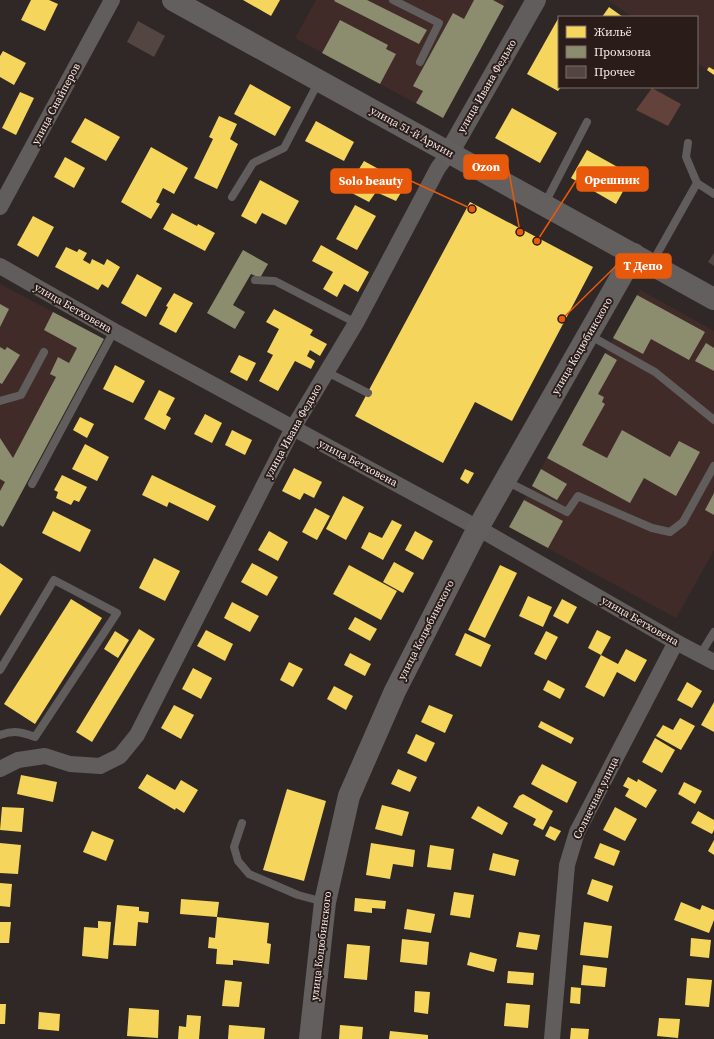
<svg xmlns="http://www.w3.org/2000/svg" width="714" height="1039" font-family="'Source Serif 4',serif">
	<style>
		.built { fill: #402b28 }
		.green { fill: #64423c }
		.homes { fill: #f6d55c }
		.industry { fill: #8c8c6e }
		.building { fill: #524542 }
		.lines { fill: none; stroke-linecap: round; stroke-linejoin: round }
		.service { stroke: #605d5c; stroke-width: 8 }
		.minor { stroke: #605d5c; stroke-width: 16 }
		.tertiary { stroke: #605d5c; stroke-width: 20 }
		.secondary { stroke: #635f5e; stroke-width: 22 }
		.labels { text-anchor: middle; dominant-baseline: central; stroke-width: 4; stroke-linejoin: round; paint-order: stroke }
		.street-label { font-size: 11px; fill: #f7ecea; stroke: #2a1c19 }
		.leader { fill: none; stroke: #e8590c; stroke-width: 1.5 }
		.callout-dot { fill: #e8590c; stroke: #2a1c19; stroke-width: 1.5 }
		.callout { fill: #e8590c; stroke: #e8590c; stroke-width: 1.5 }
		.callout-label { font-size: 12px; text-anchor: middle; font-weight: bold; fill: #fff }
	</style>
	<rect width="100%" height="100%" fill="#302826"/>
	<g class="built">
		<polygon points="316,0 506,0 443,118 295,38"/>
		<polygon points="608,0 714,0 714,75 697,63 697,17 632,17"/>
		<polygon points="0,284 104,339 3,527 0,525"/>
		<polygon points="640,290 714,331 714,550 676,618 509,527"/>
	</g>
	<polygon class="green" points="652,88 681,104 668,126 636,110"/>
	<g class="homes">
		<polygon points="31,0 49,0 58,4 45,31 21,20"/>
		<polygon points="243,0 280,0 271,16"/>
		<polygon points="609,7 623,17 602,17"/>
		<polygon points="559,17 559,87 561,87 558,91 527,74"/>
		<polygon points="3,51 26,63 14,85 0,77 0,56"/>
		<polygon points="709,67 714,70 714,75 707,70"/>
		<polygon points="250,84 291,107 275,136 234,114"/>
		<polygon points="20,92 34,98 16,135 2,128"/>
		<polygon points="512,108 557,133 540,163 495,138"/>
		<polygon points="219,116 237,124 230,139 238,144 217,189 194,178 213,139 209,137"/>
		<polygon points="85,118 120,137 106,161 71,142"/>
		<polygon points="316,121 354,142 344,161 305,141"/>
		<polygon points="151,147 188,168 174,194 163,188 156,202 160,204 151,219 121,202"/>
		<polygon points="587,150 632,175 616,204 571,178"/>
		<polygon points="65,157 85,168 74,188 54,177"/>
		<polygon points="364,161 406,184 396,201 376,192 369,202 346,190"/>
		<polygon points="260,180 299,201 286,225 262,213 256,224 241,216"/>
		<polygon points="470,202 593,267 512,421 475,402 443,463 355,416"/>
		<polygon points="355,205 376,216 357,250 336,239"/>
		<polygon points="172,213 197,226 198,224 215,233 205,251 163,229"/>
		<polygon points="33,216 54,227 38,257 17,245"/>
		<polygon points="321,245 369,272 358,292 344,284 337,297 323,289 333,272 312,261"/>
		<polygon points="66,247 77,252 79,249 87,253 83,260 90,264 92,259 104,265 107,259 120,267 108,288 102,284 98,290 55,267"/>
		<polygon points="137,274 162,288 146,317 121,303"/>
		<polygon points="174,293 193,303 176,333 159,324 168,307 166,306"/>
		<polygon points="274,309 313,330 310,335 327,344 320,356 310,350 307,356 315,361 311,369 295,361 278,391 259,381 273,355 267,352 279,329 266,322"/>
		<polygon points="239,355 256,363 247,381 230,372"/>
		<polygon points="115,365 145,381 133,403 103,389"/>
		<polygon points="159,390 175,398 166,415 171,418 165,430 144,419"/>
		<polygon points="205,414 222,423 212,443 194,434"/>
		<polygon points="80,417 94,424 87,438 73,430"/>
		<polygon points="232,430 252,440 245,455 225,445"/>
		<polygon points="85,444 109,457 97,481 72,469"/>
		<polygon points="294,468 322,482 314,498 304,493 300,500 282,491"/>
		<polygon points="465,469 474,473 468,484 460,479"/>
		<polygon points="62,475 87,487 79,502 74,500 71,505 56,498 58,492 54,490"/>
		<polygon points="152,475 216,506 208,521 169,502 167,507 142,495"/>
		<polygon points="343,496 364,507 346,540 326,529"/>
		<polygon points="315,508 330,516 317,540 302,532"/>
		<polygon points="53,511 91,530 80,552 42,533"/>
		<polygon points="392,520 402,525 383,560 361,548 369,532 382,538"/>
		<polygon points="269,531 288,542 278,561 258,550"/>
		<polygon points="415,531 433,541 423,560 405,550"/>
		<polygon points="154,558 180,571 165,601 139,588"/>
		<polygon points="394,562 414,573 403,593 383,582"/>
		<polygon points="0,563 23,579 0,616"/>
		<polygon points="252,563 278,577 267,596 241,582"/>
		<polygon points="349,565 397,591 381,620 333,594"/>
		<polygon points="500,565 517,573 485,638 468,630"/>
		<polygon points="528,596 552,607 543,627 519,616"/>
		<polygon points="71,599 102,618 35,724 4,704"/>
		<polygon points="562,599 577,607 568,624 553,616"/>
		<polygon points="232,602 259,616 250,632 224,618"/>
		<polygon points="355,617 377,629 370,641 348,629"/>
		<polygon points="139,629 155,639 92,742 76,732"/>
		<polygon points="206,630 233,644 225,661 197,646"/>
		<polygon points="597,630 611,637 601,655 588,648"/>
		<polygon points="115,631 129,640 118,658 104,649"/>
		<polygon points="546,631 558,637 546,660 534,654"/>
		<polygon points="465,633 491,645 481,667 455,655"/>
		<polygon points="626,649 647,660 635,682 617,672 604,697 585,687 601,655 618,664"/>
		<polygon points="350,653 371,664 365,676 344,665"/>
		<polygon points="289,662 303,669 293,687 280,680"/>
		<polygon points="193,668 212,678 201,699 182,689"/>
		<polygon points="548,680 565,689 560,699 543,690"/>
		<polygon points="687,682 702,691 692,708 677,700"/>
		<polygon points="334,686 353,696 346,710 327,699"/>
		<polygon points="714,702 714,732 701,725"/>
		<polygon points="174,705 194,715 181,739 161,728"/>
		<polygon points="429,705 453,715 445,733 421,722"/>
		<polygon points="680,718 695,726 681,750 656,736 663,725 673,730"/>
		<polygon points="541,721 574,738 571,744 538,727"/>
		<polygon points="416,734 435,743 426,762 407,753"/>
		<polygon points="655,738 675,750 662,773 642,762"/>
		<polygon points="542,764 577,782 567,803 531,784"/>
		<polygon points="398,769 417,777 410,792 391,784"/>
		<polygon points="147,774 175,790 181,780 198,790 184,813 176,808 175,810 138,788"/>
		<polygon points="21,775 57,782 53,802 17,794"/>
		<polygon points="628,777 637,782 638,779 657,790 646,808 625,796 629,789 623,786"/>
		<polygon points="684,782 702,791 695,804 678,794"/>
		<polygon points="287,789 326,801 304,881 263,870"/>
		<polygon points="523,794 553,811 543,830 533,825 536,819 513,807 519,796"/>
		<polygon points="382,805 409,812 402,836 375,829"/>
		<polygon points="478,806 508,823 502,835 471,818"/>
		<polygon points="2,807 24,808 22,832 0,830"/>
		<polygon points="615,807 637,819 625,841 603,830"/>
		<polygon points="698,811 714,820 714,830 712,834 691,823"/>
		<polygon points="550,826 561,831 555,841 545,836"/>
		<polygon points="92,831 114,840 106,861 83,852"/>
		<polygon points="714,840 714,855 708,851"/>
		<polygon points="0,843 21,845 18,874 0,873"/>
		<polygon points="371,843 415,850 413,867 393,864 390,879 366,875"/>
		<polygon points="600,843 620,851 614,866 594,858"/>
		<polygon points="430,845 454,849 451,870 427,867"/>
		<polygon points="493,853 519,860 515,876 489,870"/>
		<polygon points="592,879 613,886 608,902 587,894"/>
		<polygon points="0,883 12,884 10,907 0,906"/>
		<polygon points="454,892 474,895 470,918 450,915"/>
		<polygon points="355,898 386,901 385,909 372,908 372,913 354,911"/>
		<polygon points="181,899 219,902 217,917 180,914"/>
		<polygon points="681,902 700,910 702,905 714,910 714,920 709,933 674,920"/>
		<polygon points="117,905 139,907 139,911 149,912 148,923 138,922 136,946 113,945"/>
		<polygon points="407,909 435,914 431,933 404,929"/>
		<polygon points="217,917 269,923 267,943 271,944 269,964 233,960 233,965 216,964 217,949 208,948 209,937 215,938"/>
		<polygon points="98,921 111,922 108,959 82,956 84,927 98,928"/>
		<polygon points="0,922 11,922 9,943 0,943"/>
		<polygon points="584,922 612,926 608,958 580,955"/>
		<polygon points="519,932 540,935 537,950 516,947"/>
		<polygon points="691,938 711,940 709,958 690,956"/>
		<polygon points="402,939 429,942 427,965 400,962"/>
		<polygon points="347,944 370,946 367,980 344,978"/>
		<polygon points="470,952 497,959 494,972 467,965"/>
		<polygon points="583,965 607,968 605,987 581,985"/>
		<polygon points="508,971 534,973 533,985 507,983"/>
		<polygon points="687,978 712,980 709,1007 685,1005"/>
		<polygon points="225,980 242,982 239,1007 222,1006"/>
		<polygon points="571,987 581,988 580,1004 570,1003"/>
		<polygon points="415,991 430,992 428,1014 414,1012"/>
		<polygon points="506,1003 530,1005 528,1028 504,1026"/>
		<polygon points="0,1004 6,1004 5,1024 0,1024"/>
		<polygon points="129,1008 159,1010 158,1038 127,1036"/>
		<polygon points="39,1012 60,1014 59,1031 38,1029"/>
		<polygon points="187,1015 201,1016 199,1039 178,1039 179,1026 186,1027"/>
		<polygon points="659,1018 680,1019 678,1038 657,1036"/>
		<polygon points="229,1025 265,1028 264,1039 228,1039"/>
		<polygon points="340,1025 363,1027 362,1039 339,1039"/>
		<polygon points="571,1028 589,1029 588,1039 570,1039"/>
		<polygon points="390,1031 428,1035 428,1039 389,1039"/>
	</g>
	<g class="industry">
		<polygon points="335,0 367,0 427,30 419,44 334,1"/>
		<polygon points="474,0 493,0 504,6 443,118 416,103 423,91 413,86 453,13 464,19"/>
		<polygon points="340,20 388,45 386,49 396,54 380,84 322,53"/>
		<polygon points="243,250 268,264 260,278 251,274 233,305 245,312 235,329 207,313"/>
		<polygon points="637,295 705,332 689,360 651,339 643,354 613,338"/>
		<polygon points="0,304 9,309 0,327"/>
		<polygon points="53,312 104,339 3,527 0,525 0,491 5,482 0,479 0,438 13,458 56,377 50,374 58,357 69,363 77,348 44,330"/>
		<polygon points="706,343 714,348 714,371 695,361"/>
		<polygon points="0,347 5,350 7,347 20,355 2,384 0,383"/>
		<polygon points="605,353 617,360 598,394 604,397 602,402 605,404 582,445 607,458 622,430 670,457 679,441 700,452 676,496 644,478 630,503 547,458"/>
		<polygon points="541,469 567,484 557,500 532,486"/>
		<polygon points="714,493 714,515 705,510"/>
		<polygon points="524,500 563,521 548,548 509,527"/>
	</g>
	<g class="building">
		<polygon points="138,21 165,36 154,57 127,42"/>
		<polygon points="714,253 714,266 708,262"/>
	</g>
	<g class="lines">
		<g class="service">
			<polyline points="393,0 439,23 420,62"/>
			<polyline points="688,143 686,157 697,183"/>
			<polyline points="232,197 253,163 284,148 319,81"/>
			<polyline points="544,205 587,122"/>
			<polyline points="652,263 697,183 714,194"/>
			<polyline points="255,280 275,281 356,323"/>
			<polyline points="589,335 655,372 714,420"/>
			<polyline points="327,372 368,393"/>
			<polyline points="0,401 21,395 44,352"/>
			<polyline points="506,481 567,512 578,496 652,528 670,532 683,522 714,466"/>
			<polyline points="32,484 114,331"/>
			<polyline points="700,655 714,632"/>
			<path d="M 0,670 L 54,580 L 117,613 L 35,737 C 22,732 13,730 0,735"/>
			<polyline points="242,823 234,847 238,861 249,874 298,895 324,902"/>
		</g>
		<g class="minor">
			<polyline points="0,207 112,0"/>
			<polyline points="0,266 114,331 478,528 676,642 714,662"/>
			<polyline points="0,769 18,760 45,756 70,764 100,766 120,756 137,735 293,428 356,323 438,168 449,153"/>
			<polyline points="552,1039 567,865 577,832 676,642"/>
		</g>
		<polyline class="tertiary" points="449,153 536,0"/>
		<g class="secondary">
			<polyline points="173,0 714,299"/>
			<polyline points="310,1039 325,902 349,796 395,691 478,528 634,254"/>
		</g>
	</g>
	<g class="labels">
		<g class="street-label">
			<text transform="translate(487 86) rotate(-60)">улица Ивана Федько</text>
			<text transform="translate(56 104) rotate(-62)">улица Снайперов</text>
			<text transform="translate(412 132) rotate(29)">улица 51-й Армии</text>
			<text transform="translate(73 308) rotate(30)">улица Бетховена</text>
			<text transform="translate(582 346) rotate(-60)">улица Коцюбинского</text>
			<text transform="translate(293 431) rotate(-61)">улица Ивана Федько</text>
			<text transform="translate(358 463) rotate(28)">улица Бетховена</text>
			<text transform="translate(640 621) rotate(30)">улица Бетховена</text>
			<text transform="translate(426 630) rotate(-63)">улица Коцюбинского</text>
			<text transform="translate(596 798) rotate(-64)">Солнечная улица</text>
			<text transform="translate(321 946) rotate(-83)">улица Коцюбинского</text>
		</g>
	</g>
	<path class="leader" d="M520 232L508 167M537 241L577 179M472 209L411 181M562 319L616 266"/>
	<g class="callout-dot">
		<circle cx="520" cy="232" r="4"/>
		<circle cx="537" cy="241" r="4"/>
		<circle cx="472" cy="209" r="4"/>
		<circle cx="562" cy="319" r="4"/>
	</g>
	<g class="callout">
		<rect x="464" y="155" width="44" height="24" rx="4"/>
		<rect x="577" y="167" width="71" height="24" rx="4"/>
		<rect x="331" y="169" width="80" height="24" rx="4"/>
		<rect x="616" y="254" width="55" height="24" rx="4"/>
	</g>
	<g class="callout-label">
		<text x="486" y="171">Ozon</text>
		<text x="612" y="184">Орешник</text>
		<text x="371" y="185">Solo beauty</text>
		<text x="643" y="270">Т Депо</text>
	</g>
	<rect x="558" y="16" width="140" height="72" fill="#2a1c19" stroke="#7c6f6d"/>
	<rect x="566" y="26" width="20" height="12" fill="#f6d55c" stroke="#7c6f6d"/>
	<text x="594" y="36" font-size="12" fill="#f7ecea">Жильё</text>
	<rect x="566" y="46" width="20" height="12" fill="#8c8c6e" stroke="#7c6f6d"/>
	<text x="594" y="56" font-size="12" fill="#f7ecea">Промзона</text>
	<rect x="566" y="66" width="20" height="12" fill="#524542" stroke="#7c6f6d"/>
	<text x="594" y="76" font-size="12" fill="#f7ecea">Прочее</text>
</svg>
